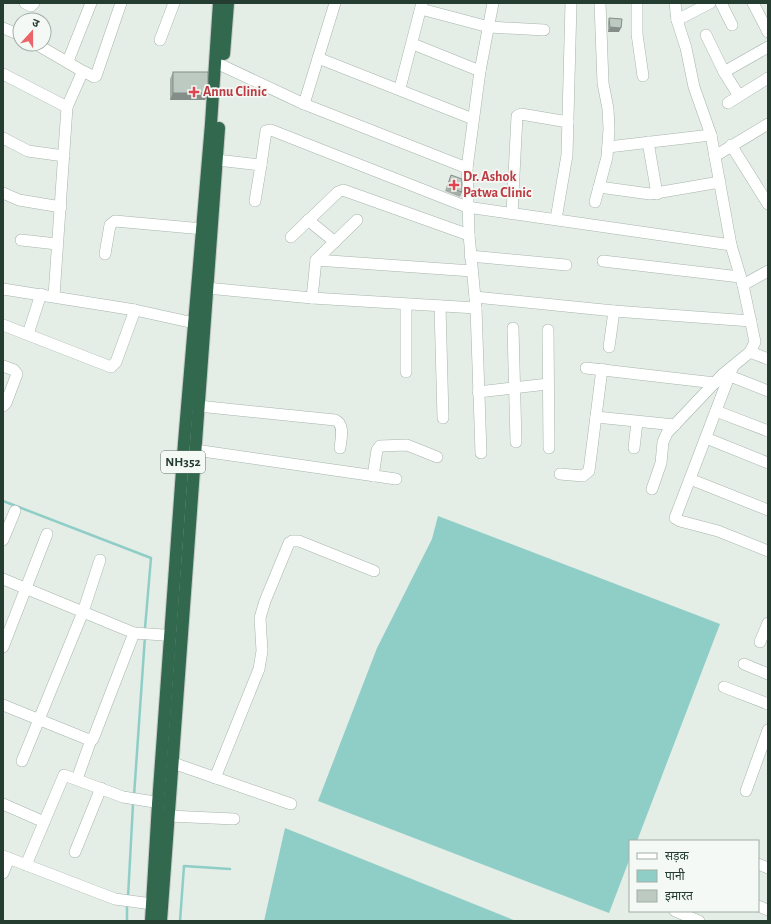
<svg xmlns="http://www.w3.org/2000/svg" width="771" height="924" font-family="'Alegreya Sans','Noto Sans Devanagari',sans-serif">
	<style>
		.water { fill: #8fcec7 }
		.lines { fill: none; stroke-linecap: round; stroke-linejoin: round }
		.stream { stroke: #8fcec7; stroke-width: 2.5 }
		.minor-casing { stroke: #a7b5ac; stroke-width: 12 }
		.highway-casing { stroke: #c2c9c5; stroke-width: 14 }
		.minor { stroke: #fff; stroke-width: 11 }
		.highway { stroke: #31684e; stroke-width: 12 }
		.wall { fill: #a2aea6 }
		.shaded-wall { fill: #848d87 }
		.building { fill: #bccac1; stroke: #848d87 }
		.health-dot { fill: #e0444e; stroke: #f4f9f5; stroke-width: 1.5 }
		.labels { text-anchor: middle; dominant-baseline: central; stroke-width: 3.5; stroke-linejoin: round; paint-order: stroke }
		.shield { fill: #f4f9f5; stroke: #62756b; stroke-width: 1 }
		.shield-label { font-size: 13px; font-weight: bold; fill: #243d30 }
		.health-label { font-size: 14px; font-weight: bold; fill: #be3a42; stroke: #f4f9f5; text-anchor: start }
	</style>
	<rect width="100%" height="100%" fill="#e4ede6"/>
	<g class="water">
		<polygon points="438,516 720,624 637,841 630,841 630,858 609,913 318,801 377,648 432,539"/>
		<polygon points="285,828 516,921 264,921"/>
	</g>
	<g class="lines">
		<g class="stream">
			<polyline points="3,501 151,558 145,628"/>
			<polyline points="134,796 145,636"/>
			<polyline points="128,897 133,804"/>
			<polyline points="127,921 127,906"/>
			<polyline points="180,921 184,866 230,869"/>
		</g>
		<g class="minor-casing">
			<g id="minor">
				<polyline points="25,3 31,6 34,3"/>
				<polyline points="637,3 637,34 643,76"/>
				<polyline points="721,3 732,25"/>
				<polyline points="753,3 768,32"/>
				<polyline points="421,9 489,27 544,30"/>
				<polyline points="677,20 710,3"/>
				<polyline points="3,28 20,35"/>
				<polyline points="706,35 724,72 739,96"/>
				<polyline points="160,40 174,3"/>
				<polyline points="36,44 84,72"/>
				<polyline points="413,44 480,71"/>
				<polyline points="318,58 473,119"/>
				<polyline points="68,61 91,3"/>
				<polyline points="216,64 223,66 304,104 467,168"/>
				<polyline points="724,72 768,47"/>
				<polyline points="3,74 67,107"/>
				<polyline points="400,88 422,3"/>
				<polyline points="728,103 768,78"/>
				<polyline points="304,104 335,3"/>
				<polyline points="3,138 28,151 64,156"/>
				<polyline points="648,142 657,194"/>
				<polyline points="731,145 768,204"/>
				<polyline points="608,147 711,135"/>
				<polyline points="715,156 768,124"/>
				<polyline points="217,160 261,165 266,131 271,130 467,207 731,245"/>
				<polyline points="599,187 650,194 720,182"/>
				<polyline points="3,193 19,200 61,207"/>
				<polyline points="255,201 261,165"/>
				<polyline points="595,202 607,157 609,129 608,109 603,83 600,3"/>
				<polyline points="512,214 517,116 521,114 568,122"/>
				<polyline points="556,219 567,155 571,3"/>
				<polyline points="308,220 335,242"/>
				<polyline points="291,237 338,192 343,190 469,235"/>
				<polyline points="21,240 57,244"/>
				<polyline points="105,254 110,225 115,221 203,229"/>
				<polyline points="470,256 566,265"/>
				<polyline points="316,260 472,271"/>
				<polyline points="603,261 740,277"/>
				<polyline points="743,285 768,271"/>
				<polyline points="207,288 312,298 476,308"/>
				<polyline points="3,289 135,310 194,323"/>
				<polyline points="54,296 67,107 82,73 85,72 94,77 96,76 121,3"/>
				<polyline points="475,297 614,311 751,321"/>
				<polyline points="312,298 316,260 357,220"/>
				<polyline points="406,305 406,372"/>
				<polyline points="440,306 443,418"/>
				<polyline points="3,325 111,367 116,362 135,310"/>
				<polyline points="513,328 516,442"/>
				<polyline points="548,330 549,448"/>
				<polyline points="28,334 41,294"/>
				<polyline points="609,347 614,311"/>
				<polyline points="750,352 768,359"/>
				<polyline points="3,366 14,370 17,374 6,403 3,406"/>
				<polyline points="733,366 675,518 680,521 718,531 768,551"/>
				<polyline points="586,368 715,383"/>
				<polyline points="730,376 768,391"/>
				<polyline points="478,392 548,384"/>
				<path d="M 198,406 L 335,420 C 345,424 341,439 340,448"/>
				<polyline points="716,411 768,431"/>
				<polyline points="596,417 675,425"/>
				<polyline points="706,438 768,463"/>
				<polyline points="634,448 637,422"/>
				<polyline points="195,450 396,479"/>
				<polyline points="481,453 476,308 469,235 467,168 480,71 493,3"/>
				<polyline points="560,474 583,476 589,471 602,369"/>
				<polyline points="373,476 377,450 380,446 407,445 437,457"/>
				<polyline points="690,479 768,510"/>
				<polyline points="652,489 661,463 663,442 667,433 722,375 750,352 755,342 743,285 731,245 711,135 694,87 686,48 677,20 675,3"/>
				<polyline points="3,540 15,511"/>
				<polyline points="3,579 134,633 178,636"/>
				<polyline points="760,642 768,623"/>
				<polyline points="3,647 47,534"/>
				<polyline points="744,664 768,674"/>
				<polyline points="724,687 768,704"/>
				<polyline points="3,705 87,739 93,739 134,633"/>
				<polyline points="22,761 83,612 100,560"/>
				<polyline points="173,763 291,804"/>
				<polyline points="215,778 259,669 262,651 260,618 265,601 289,543 292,541 299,541 374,571"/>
				<polyline points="77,779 91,740"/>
				<polyline points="746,791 768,730"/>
				<polyline points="3,804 44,822"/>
				<polyline points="169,816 234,819"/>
				<polyline points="75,852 101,788"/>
				<polyline points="3,856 115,899 152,904"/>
				<polyline points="758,864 768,868"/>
				<polyline points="26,865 64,775 123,797 167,804"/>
				<polyline points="3,873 9,858"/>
				<polyline points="758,906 768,910"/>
				<polyline points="675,911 699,921"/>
			</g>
		</g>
		<g class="highway-casing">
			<g id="highway">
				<polyline points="224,54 228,3"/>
				<polyline points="151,921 158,804 184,443 211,124 219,3"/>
				<polyline points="161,921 219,128"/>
			</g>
		</g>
		<use href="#minor" class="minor"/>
		<use href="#highway" class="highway"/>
	</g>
	<g class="wall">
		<polygon points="609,18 619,32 608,32 608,22"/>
		<polygon points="173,72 208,93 205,100 170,100 170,79"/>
		<polygon points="451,175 462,192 460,197 445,191"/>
	</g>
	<g class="shaded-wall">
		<polygon points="610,27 621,28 619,32 608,32"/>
		<polygon points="173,93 208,93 205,100 170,100"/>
	</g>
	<g class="building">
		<polygon points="609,18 622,19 621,28 610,27"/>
		<rect x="173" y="72" width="35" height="21"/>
		<polygon points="451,175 462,179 462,192 447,187"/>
	</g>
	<g class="health-dot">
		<path d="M192 86h4v4h4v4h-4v4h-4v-4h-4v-4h4z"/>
		<path d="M452 179h4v4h4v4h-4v4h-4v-4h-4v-4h4z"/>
	</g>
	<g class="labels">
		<rect class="shield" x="161" y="451" width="44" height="22" rx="3"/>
		<g class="shield-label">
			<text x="183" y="462">NH352</text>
		</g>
		<g class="health-label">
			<text x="203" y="92">Annu Clinic</text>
			<text x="463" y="177">Dr. Ashok<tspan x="463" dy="16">Patwa Clinic</tspan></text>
		</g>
	</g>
	<rect width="771" height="924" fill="none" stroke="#243d30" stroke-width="8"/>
	<rect x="629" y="840" width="130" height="72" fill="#f4f9f5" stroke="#a1aea6"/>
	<rect x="637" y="853" width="20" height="6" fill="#ffffff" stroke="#a1aea6"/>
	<text x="665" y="860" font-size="12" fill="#243d30">सड़क</text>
	<rect x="637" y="870" width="20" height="12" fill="#8fcec7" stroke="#a1aea6"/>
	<text x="665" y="880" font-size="12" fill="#243d30">पानी</text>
	<rect x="637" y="890" width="20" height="12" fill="#bccac1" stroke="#a1aea6"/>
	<text x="665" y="900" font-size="12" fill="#243d30">इमारत</text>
	<g transform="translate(32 32) rotate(21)"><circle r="19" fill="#f4f9f5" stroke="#a1aea6"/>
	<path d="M0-3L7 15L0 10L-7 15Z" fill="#eb6467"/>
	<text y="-6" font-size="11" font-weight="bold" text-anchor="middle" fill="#243d30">उ</text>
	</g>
</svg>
